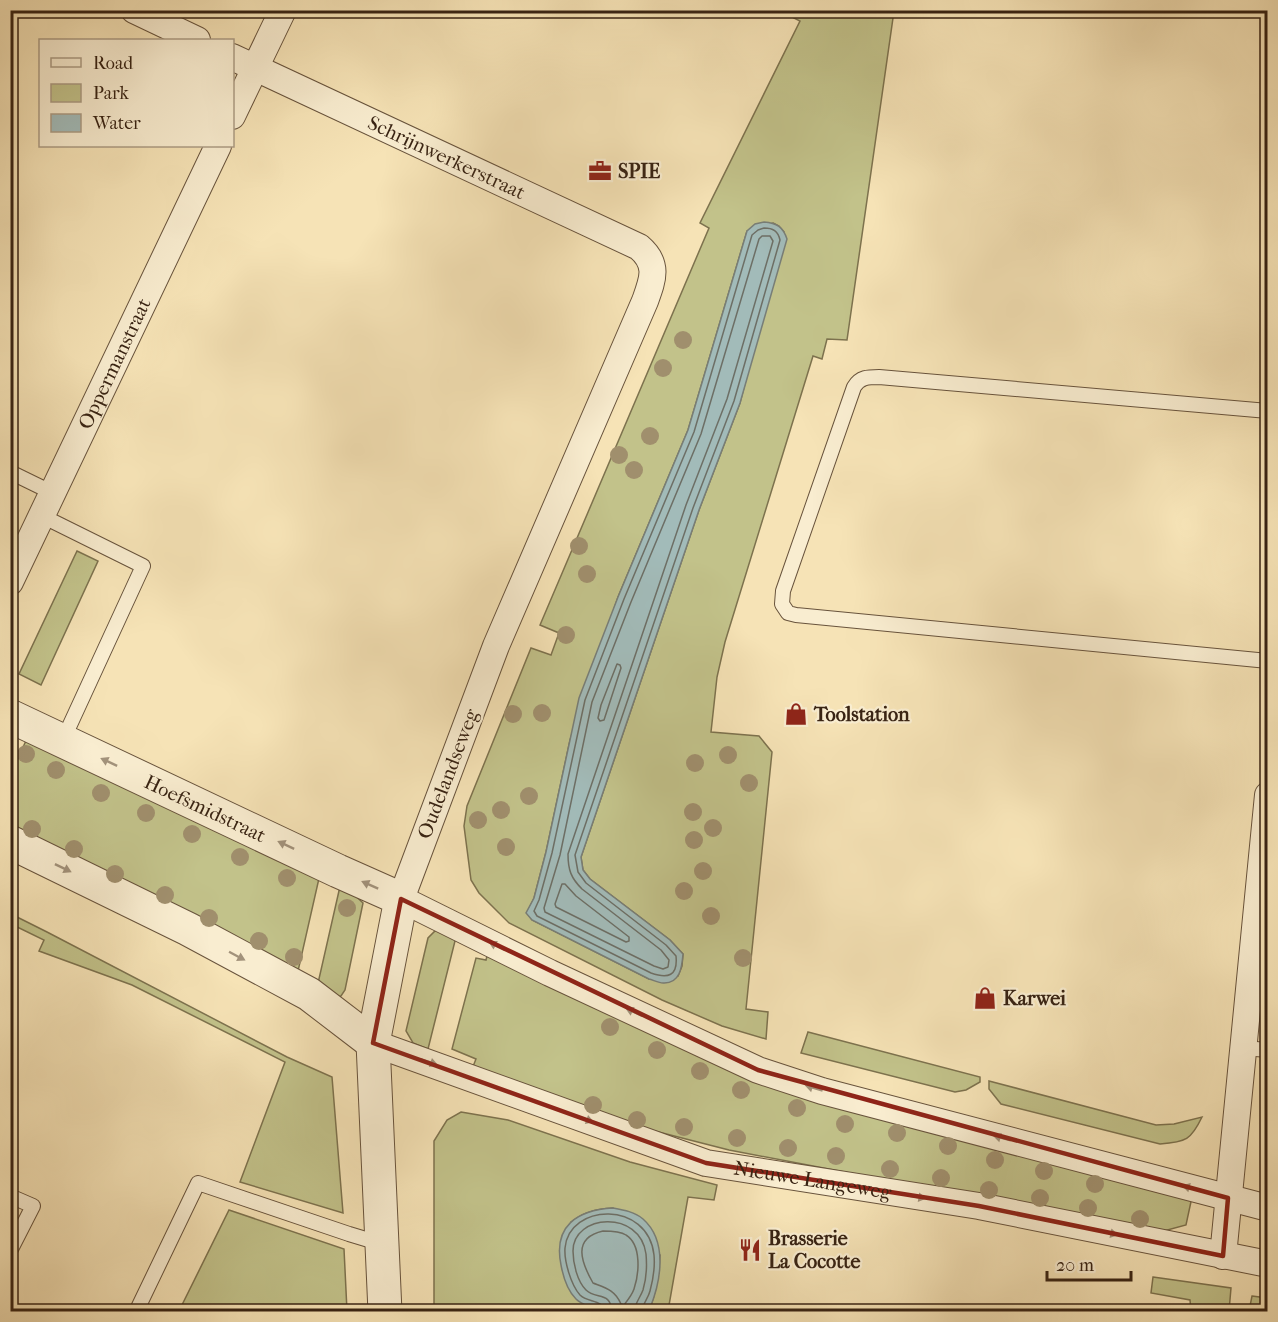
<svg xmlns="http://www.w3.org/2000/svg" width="1278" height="1322" font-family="'IM FELL French Canon',serif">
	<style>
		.green { fill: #c2c28a; stroke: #7d724e; stroke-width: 1.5; fill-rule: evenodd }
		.water { fill: #a2bbb9; stroke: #787e77; stroke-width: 1.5 }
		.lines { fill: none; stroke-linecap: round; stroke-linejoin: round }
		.shore { stroke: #6d6f66; stroke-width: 1.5 }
		.service-casing { stroke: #68533c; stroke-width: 16 }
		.minor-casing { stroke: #68533c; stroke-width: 28 }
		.tertiary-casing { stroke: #68533c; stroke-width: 35 }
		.service { stroke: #f9edd0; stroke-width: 14 }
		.minor { stroke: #f9edd0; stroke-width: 26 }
		.tertiary { stroke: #f9edd0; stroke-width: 33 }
		.tree { fill: #a08f6d }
		.oneway { fill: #a2927b }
		.marked { fill: none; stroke: #8f2418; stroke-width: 4.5; stroke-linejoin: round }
		.labels { text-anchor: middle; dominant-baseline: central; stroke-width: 4.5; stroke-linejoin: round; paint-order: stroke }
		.street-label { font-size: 20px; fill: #382313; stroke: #f9edd0 }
		.poi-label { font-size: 20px; font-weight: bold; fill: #382313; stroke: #f9edd0; text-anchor: start }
	</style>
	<rect width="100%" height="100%" fill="#f6e3b6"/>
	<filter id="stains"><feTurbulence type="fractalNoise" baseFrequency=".00333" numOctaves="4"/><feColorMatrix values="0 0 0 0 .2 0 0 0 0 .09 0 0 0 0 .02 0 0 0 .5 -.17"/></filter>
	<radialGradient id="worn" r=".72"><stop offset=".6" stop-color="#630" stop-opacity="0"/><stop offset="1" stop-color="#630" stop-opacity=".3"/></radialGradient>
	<g class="green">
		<path d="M 783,11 L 894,11 L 847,340 L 827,339 L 822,359 L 813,356 L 725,642 L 717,677 L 711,732 L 759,736 L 772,752 L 746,1009 L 768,1012 L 766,1039 L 722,1026 L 662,1000 L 509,923 L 479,893 L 471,880 L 464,826 L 467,806 L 531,648 L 551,655 L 559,633 L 540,625 L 709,228 L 700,223 L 800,21 L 784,13 ZM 773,223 L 779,226 L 784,232 L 740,403 L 699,510 L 581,857 L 583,870 L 590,879 L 670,940 L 683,954 L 682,966 L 678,976 L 649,979 L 532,920 L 527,913 L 534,898 L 546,852 L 570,740 L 618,597 L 688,430 L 747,231 Z"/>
		<polygon points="77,551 98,561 41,685 19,674"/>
		<polygon points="29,734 320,874 296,980 11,831 11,774"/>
		<polygon points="341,882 363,903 345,990 341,996 335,999 316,992"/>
		<polygon points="11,914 47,932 287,1057 332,1077 343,1213 240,1182 285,1062 132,985 39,951 44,940 11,924"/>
		<polygon points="437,929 456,937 428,1049 413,1043 406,1031 428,938"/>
		<polygon points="488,952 679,1046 1192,1197 1186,1225 1160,1232 729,1150 639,1127 472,1069 476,1059 452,1049 476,958 486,960"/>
		<polygon points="808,1032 980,1077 980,1082 966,1090 955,1092 801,1053"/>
		<path d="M 989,1081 L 1156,1125 L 1174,1124 L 1202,1117 C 1191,1140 1186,1142 1160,1144 L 1001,1104 L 989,1089 Z"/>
		<path d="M 461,1112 L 508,1120 L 630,1162 L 717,1185 L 714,1200 L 688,1197 L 668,1311 L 642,1311 L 650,1308 C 657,1290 659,1274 660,1255 L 613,1208 C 596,1209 584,1212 571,1222 L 584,1305 L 606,1311 L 434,1311 L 434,1141 L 447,1120 Z"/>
		<polygon points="229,1210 344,1249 347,1311 179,1311"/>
		<polygon points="1153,1277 1231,1288 1229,1311 1191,1311 1190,1300 1151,1293"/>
		<polygon points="1252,1296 1267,1298 1267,1311 1249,1311"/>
	</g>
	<g class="water">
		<path d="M 764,222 C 777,223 783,227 787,239 L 740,403 L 699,510 L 581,857 L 583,870 L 590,879 L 670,940 L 683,954 C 682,967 680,984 663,983 C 659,983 653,980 649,979 L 532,920 L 526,913 L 534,898 L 546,852 L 579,698 L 618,597 L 688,430 L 747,231 L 755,224 Z"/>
		<path d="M 613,1208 C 624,1210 635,1212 643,1219 C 668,1241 661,1281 650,1308 C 647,1309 645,1311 642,1311 C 627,1315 587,1310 576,1299 C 568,1291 563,1276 561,1265 C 553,1226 577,1210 613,1208 Z"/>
	</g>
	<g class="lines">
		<g class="shore">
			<path d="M 764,228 C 773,228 778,231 780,240 L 734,401 L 693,508 L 575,855 L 578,872 L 586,883 L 666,945 L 676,956 C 678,976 668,979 651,973 L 537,916 L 534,911 L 539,900 L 552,853 L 585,700 L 624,599 L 694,432 L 752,235 L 758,230 Z"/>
			<path d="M 762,236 L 770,236 L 773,241 L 727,399 L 686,505 L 568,854 C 568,870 571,878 582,889 L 661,950 L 669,960 L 668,967 L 663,969 L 654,966 L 545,912 L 544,908 L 560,855 L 592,702 L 631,602 L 701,434 L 759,239 Z"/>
			<polygon points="617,664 620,665 621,668 604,720 600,721 598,718 601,705"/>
			<polygon points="562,884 565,884 576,896 629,937 629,941 626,942 556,907 555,904"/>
			<path d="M 603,1231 C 611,1231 620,1231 626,1235 C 642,1245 639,1274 634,1289 C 632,1295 627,1301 624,1305 L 621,1304 C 615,1290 606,1288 593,1283 C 581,1262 572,1238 603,1231 Z"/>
			<path d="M 605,1312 C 603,1299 588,1303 580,1295 C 571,1285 564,1261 565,1248 C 569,1203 648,1200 654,1255 C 655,1266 653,1280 650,1291 C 648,1299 642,1304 642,1312"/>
			<path d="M 612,1312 C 611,1291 596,1300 586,1290 C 577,1281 573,1263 573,1251 C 573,1214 640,1209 646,1254 C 647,1265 646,1280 643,1290 C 640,1298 635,1303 634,1312"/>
		</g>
		<g class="service-casing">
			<g id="service">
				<path d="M 1268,411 L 879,377 C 868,377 860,377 854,387 L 783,591 L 782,604 L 788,613 L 796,615 L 1268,661"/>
				<polyline points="10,472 53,493"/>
				<polyline points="42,516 143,566 63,740"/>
				<polyline points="1243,1048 1268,1050"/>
				<polyline points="10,1196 33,1206 10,1251"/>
				<polyline points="136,1312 198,1183 349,1234 382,1244"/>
			</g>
		</g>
		<g class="minor-casing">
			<g id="minor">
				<polyline points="134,10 197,40"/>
				<path id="s1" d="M 232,57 L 639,247 C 659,264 653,279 645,301 L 496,646 L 401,899 L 550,973 L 758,1070 L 822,1091 L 1268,1208"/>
				<polyline points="232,116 283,10"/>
				<path id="s2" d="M 10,582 L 218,146"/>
				<path id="s3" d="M 373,1043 L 706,1163 L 979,1206 L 1268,1264"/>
				<polyline points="1223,1256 1268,795"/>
			</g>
		</g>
		<g class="tertiary-casing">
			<g id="tertiary">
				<path id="s4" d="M 10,716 L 338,871 L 401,899 L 373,1043 L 385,1312"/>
				<polyline points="10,842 188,929 309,994 373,1043"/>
			</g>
		</g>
		<use href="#service" class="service"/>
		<use href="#minor" class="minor"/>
		<use href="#tertiary" class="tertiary"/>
	</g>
	<g class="tree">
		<circle cx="683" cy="340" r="9"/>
		<circle cx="663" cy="368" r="9"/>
		<circle cx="650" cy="436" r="9"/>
		<circle cx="619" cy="455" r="9"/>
		<circle cx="634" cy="470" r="9"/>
		<circle cx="579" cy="546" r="9"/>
		<circle cx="587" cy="574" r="9"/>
		<circle cx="566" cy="635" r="9"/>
		<circle cx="542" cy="713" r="9"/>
		<circle cx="513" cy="714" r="9"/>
		<circle cx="26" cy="754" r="9"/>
		<circle cx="728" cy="755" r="9"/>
		<circle cx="695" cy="763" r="9"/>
		<circle cx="56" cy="770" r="9"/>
		<circle cx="749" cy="783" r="9"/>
		<circle cx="101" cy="793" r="9"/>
		<circle cx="529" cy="796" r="9"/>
		<circle cx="501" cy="810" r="9"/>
		<circle cx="693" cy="812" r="9"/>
		<circle cx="146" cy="813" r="9"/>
		<circle cx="478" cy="820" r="9"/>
		<circle cx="713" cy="828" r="9"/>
		<circle cx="32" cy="829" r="9"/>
		<circle cx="192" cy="834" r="9"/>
		<circle cx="694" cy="840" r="9"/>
		<circle cx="506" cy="847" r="9"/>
		<circle cx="74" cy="849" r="9"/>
		<circle cx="240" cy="857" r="9"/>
		<circle cx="703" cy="871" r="9"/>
		<circle cx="115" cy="874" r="9"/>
		<circle cx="287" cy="878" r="9"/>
		<circle cx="684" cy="891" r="9"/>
		<circle cx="165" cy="895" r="9"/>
		<circle cx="347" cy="908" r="9"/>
		<circle cx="711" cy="916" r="9"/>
		<circle cx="209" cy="918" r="9"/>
		<circle cx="259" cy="941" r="9"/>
		<circle cx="294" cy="957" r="9"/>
		<circle cx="743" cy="958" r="9"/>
		<circle cx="610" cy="1027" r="9"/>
		<circle cx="657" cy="1050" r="9"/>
		<circle cx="700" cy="1071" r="9"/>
		<circle cx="741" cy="1090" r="9"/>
		<circle cx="593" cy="1105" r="9"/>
		<circle cx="797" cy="1108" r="9"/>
		<circle cx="637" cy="1120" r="9"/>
		<circle cx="845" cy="1124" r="9"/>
		<circle cx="684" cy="1127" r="9"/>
		<circle cx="897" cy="1133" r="9"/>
		<circle cx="737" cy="1138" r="9"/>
		<circle cx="948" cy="1146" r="9"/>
		<circle cx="788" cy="1148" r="9"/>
		<circle cx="836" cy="1156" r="9"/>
		<circle cx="995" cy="1160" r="9"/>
		<circle cx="890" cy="1169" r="9"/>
		<circle cx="1044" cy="1171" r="9"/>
		<circle cx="941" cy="1178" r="9"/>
		<circle cx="1095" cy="1184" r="9"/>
		<circle cx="989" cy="1190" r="9"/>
		<circle cx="1040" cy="1198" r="9"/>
		<circle cx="1088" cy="1208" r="9"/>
		<circle cx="1140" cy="1219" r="9"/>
	</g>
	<defs><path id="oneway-solid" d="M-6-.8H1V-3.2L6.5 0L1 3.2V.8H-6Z" transform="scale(1.5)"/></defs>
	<g class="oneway">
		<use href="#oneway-solid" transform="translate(109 762) rotate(-155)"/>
		<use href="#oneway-solid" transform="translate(286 845) rotate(-155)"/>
		<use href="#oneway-solid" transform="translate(63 868) rotate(26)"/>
		<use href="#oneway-solid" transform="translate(370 885) rotate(-156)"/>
		<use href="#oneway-solid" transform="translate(497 946) rotate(-153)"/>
		<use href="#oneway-solid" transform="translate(237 956) rotate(28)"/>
		<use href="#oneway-solid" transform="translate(634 1012) rotate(-155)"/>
		<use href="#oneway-solid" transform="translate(429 1062) rotate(19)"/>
		<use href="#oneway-solid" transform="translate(814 1088) rotate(-163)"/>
		<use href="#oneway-solid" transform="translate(585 1119) rotate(20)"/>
		<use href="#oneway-solid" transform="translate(1002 1138) rotate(-165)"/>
		<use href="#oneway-solid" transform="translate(1191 1188) rotate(-165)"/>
		<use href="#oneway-solid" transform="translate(917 1197) rotate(9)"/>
		<use href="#oneway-solid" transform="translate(1109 1233) rotate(12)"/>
	</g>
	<path class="marked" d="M 401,899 L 758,1070 L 1228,1198 L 1223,1256 L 979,1206 L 706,1163 L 373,1043 Z"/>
	<defs>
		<g id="office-bare" transform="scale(1.8)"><path d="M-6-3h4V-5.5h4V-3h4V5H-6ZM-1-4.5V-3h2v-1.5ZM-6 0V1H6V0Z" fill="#8f2418" stroke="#f9edd0" stroke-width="2.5" paint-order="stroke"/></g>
		<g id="shop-bare" transform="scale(1.8)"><path d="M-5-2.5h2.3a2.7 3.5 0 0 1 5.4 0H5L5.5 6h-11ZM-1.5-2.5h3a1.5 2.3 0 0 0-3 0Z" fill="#8f2418" stroke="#f9edd0" stroke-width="2.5" paint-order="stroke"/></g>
		<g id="restaurant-bare" transform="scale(1.8)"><path d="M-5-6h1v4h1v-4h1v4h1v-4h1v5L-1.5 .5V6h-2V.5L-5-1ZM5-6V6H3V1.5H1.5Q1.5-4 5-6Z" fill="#8f2418" stroke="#f9edd0" stroke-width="2.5" paint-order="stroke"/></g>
	</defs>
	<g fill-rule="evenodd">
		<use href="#office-bare" x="600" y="171"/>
		<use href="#shop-bare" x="796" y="714"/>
		<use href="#shop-bare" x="985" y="998"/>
		<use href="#restaurant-bare" x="750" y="1250"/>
	</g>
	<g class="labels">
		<g class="street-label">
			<text stroke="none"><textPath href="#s1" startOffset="237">Schrijnwerkerstraat</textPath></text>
			<text stroke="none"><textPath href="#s2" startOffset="242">Oppermanstraat</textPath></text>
			<text transform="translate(448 774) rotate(-69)">Oudelandseweg</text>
			<text stroke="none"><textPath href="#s4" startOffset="216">Hoefsmidstraat</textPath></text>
			<text stroke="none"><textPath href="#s3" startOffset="462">Nieuwe Langeweg</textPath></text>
		</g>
		<g class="poi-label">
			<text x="618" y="171">SPIE</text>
			<text x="814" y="714">Toolstation</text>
			<text x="1003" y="998">Karwei</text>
			<text x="768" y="1238">Brasserie<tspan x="768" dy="23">La Cocotte</tspan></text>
		</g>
	</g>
	<rect width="1278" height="1322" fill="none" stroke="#f6e3b6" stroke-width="36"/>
	<rect x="12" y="12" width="1254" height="1298" fill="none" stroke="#382313" stroke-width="3"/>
	<rect x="18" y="18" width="1242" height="1286" fill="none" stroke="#382313" stroke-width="1.5"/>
	<rect x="39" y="39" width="195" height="108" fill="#f9edd0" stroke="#ac9c84" stroke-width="1.5"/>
	<rect x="51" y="58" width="30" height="9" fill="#f9edd0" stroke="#ac9c84" stroke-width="1.5"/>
	<text x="93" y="69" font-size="18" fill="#382313">Road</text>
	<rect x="51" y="84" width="30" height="18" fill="#c2c28a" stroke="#ac9c84" stroke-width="1.5"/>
	<text x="93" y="99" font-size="18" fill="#382313">Park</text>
	<rect x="51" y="114" width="30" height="18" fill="#a2bbb9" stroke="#ac9c84" stroke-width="1.5"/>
	<text x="93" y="129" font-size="18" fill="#382313">Water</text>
	<path d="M1047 1271v9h84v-9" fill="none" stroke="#382313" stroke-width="3"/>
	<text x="1056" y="1271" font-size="18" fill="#382313" stroke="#f9edd0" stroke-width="4.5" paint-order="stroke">20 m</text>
	<rect width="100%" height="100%" filter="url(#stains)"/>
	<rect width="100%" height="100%" fill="url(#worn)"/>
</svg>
